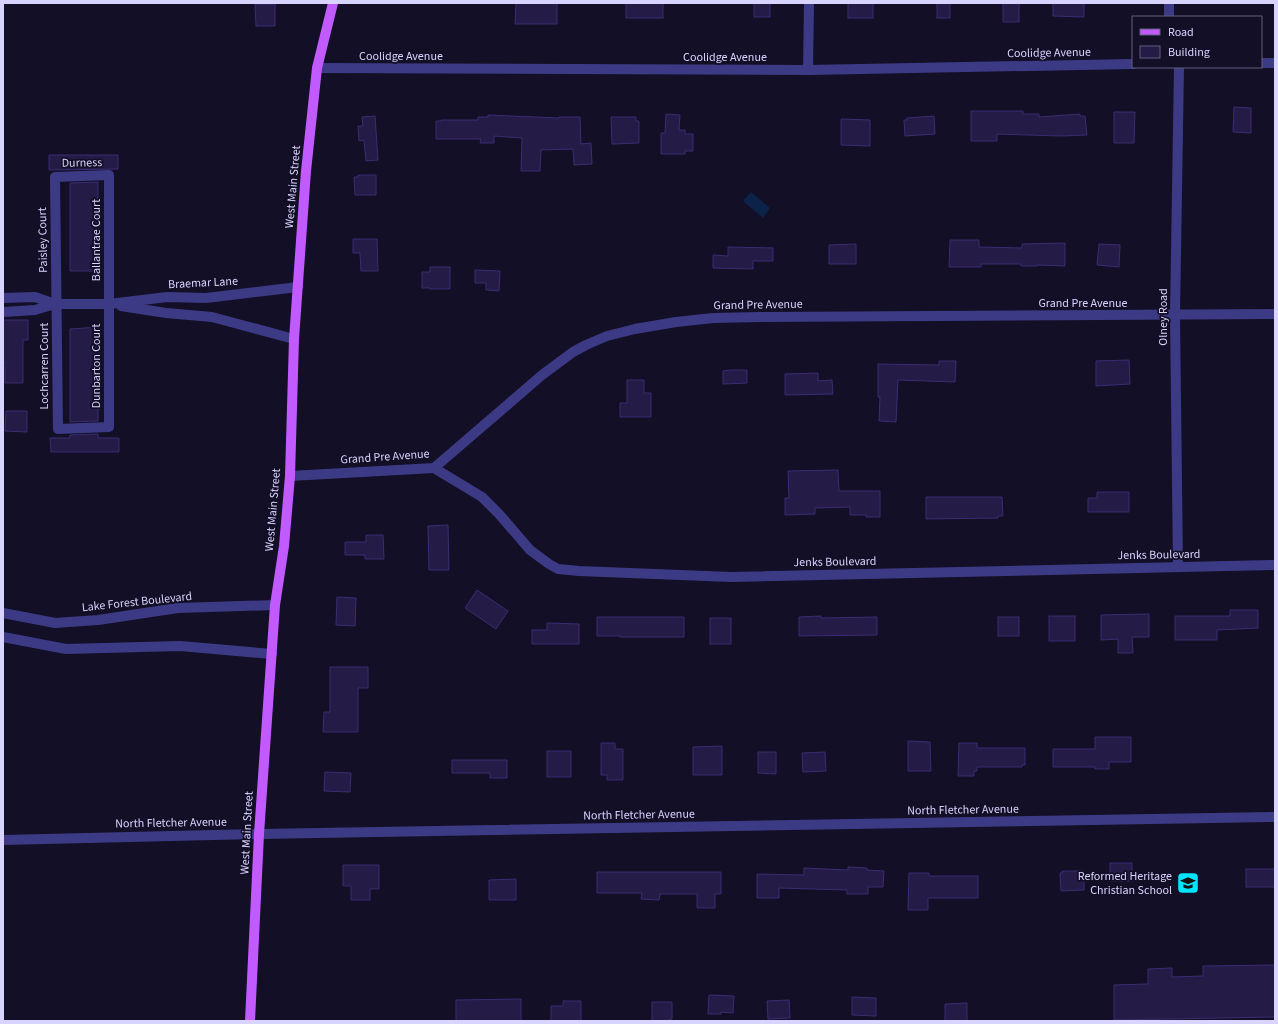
<svg xmlns="http://www.w3.org/2000/svg" width="1278" height="1024" font-family="'Source Sans 3',sans-serif">
	<style>
		.water { fill: #0c2248 }
		.building { fill: #241b47; stroke: #3b2d73 }
		.lines { fill: none; stroke-linecap: round; stroke-linejoin: round }
		.minor { stroke: #3d3a85; stroke-width: 10 }
		.major { stroke: #c25bff; stroke-width: 10 }
		.labels { text-anchor: middle; dominant-baseline: central; stroke-width: 3.5; stroke-linejoin: round; paint-order: stroke }
		.street-label { font-size: 12px; fill: #d9d4ff; stroke: #130f26 }
		.poi-label { font-size: 12px; fill: #d9d4ff; stroke: #130f26; text-anchor: end }
	</style>
	<rect width="100%" height="100%" fill="#130f26"/>
	<polygon class="water" points="751,192 770,208 763,218 743,201"/>
	<g class="building">
		<polygon points="516,3 557,3 557,24 515,24"/>
		<rect x="626" y="3" width="37" height="15"/>
		<rect x="754" y="3" width="16" height="14"/>
		<rect x="848" y="3" width="25" height="15"/>
		<rect x="937" y="3" width="13" height="15"/>
		<rect x="1003" y="3" width="16" height="19"/>
		<polygon points="1053,3 1084,3 1084,17 1053,16"/>
		<polygon points="255,4 275,4 275,26 256,26"/>
		<polygon points="1234,107 1251,108 1251,133 1233,132"/>
		<polygon points="971,111 1023,111 1023,114 1039,114 1039,117 1080,114 1080,116 1085,116 1087,135 1061,136 997,134 997,141 971,141"/>
		<polygon points="1114,112 1135,112 1134,143 1114,143"/>
		<polygon points="666,114 680,115 679,130 685,130 685,134 693,134 693,151 685,151 685,154 661,154 661,133 665,133"/>
		<polygon points="488,115 559,118 559,117 580,117 581,144 591,143 592,164 574,165 573,149 541,150 540,171 521,171 522,138 494,136 494,143 480,143 481,139 436,139 436,121 441,121 441,120 478,120 478,117 488,117"/>
		<polygon points="375,116 378,160 366,161 364,140 359,141 358,126 363,126 362,117"/>
		<polygon points="934,116 935,134 905,136 904,120 907,120 907,118"/>
		<polygon points="611,117 636,117 636,121 639,121 639,143 612,144"/>
		<polygon points="841,119 870,120 870,146 841,145"/>
		<polygon points="49,155 118,155 118,169 49,170"/>
		<polygon points="358,175 376,175 376,195 355,195 354,177 358,177"/>
		<polygon points="98,182 98,271 70,271 70,183"/>
		<polygon points="353,239 377,239 378,271 361,271 360,253 353,253"/>
		<polygon points="950,240 979,240 979,247 1022,248 1022,244 1065,243 1065,266 1037,265 1037,266 1021,266 1021,264 981,264 981,267 949,267"/>
		<polygon points="856,244 856,264 829,264 829,245"/>
		<polygon points="1099,244 1120,245 1119,267 1097,265"/>
		<polygon points="728,247 773,248 773,261 753,261 753,269 713,268 713,255 728,256"/>
		<polygon points="430,267 450,267 450,289 430,289 430,288 422,288 422,272 430,272"/>
		<polygon points="475,270 500,271 499,291 486,290 486,283 475,283"/>
		<polygon points="3,320 28,320 28,340 23,340 23,383 5,383 5,362 3,362"/>
		<polygon points="99,327 98,421 70,422 70,329"/>
		<polygon points="1129,360 1130,384 1096,386 1096,361"/>
		<polygon points="939,361 956,361 955,382 898,380 896,422 879,421 880,397 878,397 878,364 939,365"/>
		<polygon points="731,370 747,370 747,383 723,384 723,371"/>
		<polygon points="818,373 818,381 832,380 833,394 785,395 785,374"/>
		<polygon points="627,380 644,380 644,393 651,393 651,417 620,417 620,403 627,403"/>
		<polygon points="6,411 27,411 27,432 5,431"/>
		<polygon points="98,434 98,438 119,438 119,452 51,452 50,438 70,438 70,435"/>
		<polygon points="838,470 839,491 880,491 880,517 866,517 866,515 850,515 850,507 815,508 815,514 785,515 785,498 789,498 788,471"/>
		<polygon points="1097,492 1129,492 1129,512 1088,512 1088,498 1097,498"/>
		<polygon points="926,497 1002,497 1003,516 998,516 998,518 926,519"/>
		<polygon points="448,525 449,570 429,570 428,526"/>
		<polygon points="366,535 383,535 384,559 365,559 365,555 345,555 345,542 366,542"/>
		<polygon points="477,590 508,611 496,629 465,608"/>
		<polygon points="337,597 356,598 355,626 336,625"/>
		<polygon points="1230,610 1258,610 1258,628 1217,630 1217,640 1175,640 1175,616 1230,616"/>
		<polygon points="1149,614 1149,637 1132,637 1133,653 1118,653 1118,639 1101,640 1101,615"/>
		<polygon points="821,616 821,618 877,617 877,635 799,636 799,617"/>
		<rect x="1049" y="616" width="26" height="25"/>
		<polygon points="597,617 684,617 684,637 620,637 620,636 597,636"/>
		<rect x="998" y="617" width="21" height="19"/>
		<rect x="710" y="618" width="21" height="26"/>
		<polygon points="547,623 579,624 579,644 532,644 532,630 547,630"/>
		<polygon points="330,667 368,667 368,688 358,688 358,732 323,732 324,712 330,712"/>
		<polygon points="1095,737 1131,737 1131,762 1109,762 1109,769 1095,769 1095,767 1053,767 1053,749 1095,749"/>
		<polygon points="908,741 930,742 931,771 908,771"/>
		<polygon points="601,743 615,743 615,749 623,749 623,780 607,780 607,775 601,775"/>
		<polygon points="959,743 977,743 977,748 1025,748 1025,765 1022,765 1022,767 977,767 977,771 974,771 974,776 958,776"/>
		<polygon points="722,746 722,775 693,775 693,747"/>
		<rect x="547" y="751" width="24" height="26"/>
		<polygon points="758,752 776,752 776,774 758,773"/>
		<polygon points="825,752 826,771 803,772 802,753"/>
		<polygon points="452,760 507,760 507,778 490,778 490,773 452,773"/>
		<polygon points="325,772 351,773 350,792 324,791"/>
		<rect x="1110" y="863" width="22" height="18"/>
		<polygon points="343,865 379,865 379,889 370,889 370,900 351,900 351,886 343,886"/>
		<polygon points="848,867 867,868 867,870 884,871 883,887 868,887 868,894 847,894 847,890 779,888 779,898 757,898 757,874 804,875 804,868 848,870"/>
		<rect x="1246" y="869" width="29" height="18"/>
		<polygon points="1062,871 1084,871 1084,890 1061,891 1060,873 1062,873"/>
		<polygon points="597,872 721,872 721,894 715,894 715,908 697,908 697,894 660,894 659,900 641,899 642,893 597,893"/>
		<polygon points="909,873 929,873 929,876 978,876 978,898 928,898 928,910 908,910"/>
		<polygon points="516,879 516,900 489,900 489,880"/>
		<polygon points="1275,965 1275,1017 1114,1020 1114,985 1148,984 1148,969 1172,968 1172,977 1203,976 1203,966"/>
		<polygon points="709,995 734,996 733,1013 721,1012 721,1014 708,1014"/>
		<polygon points="852,997 876,998 876,1016 852,1015"/>
		<polygon points="521,999 521,1021 456,1021 456,1000"/>
		<polygon points="789,1000 790,1018 768,1019 767,1001"/>
		<polygon points="563,1001 581,1001 581,1021 551,1021 551,1006 563,1006"/>
		<polygon points="652,1002 672,1002 672,1019 668,1020 668,1021 652,1021"/>
		<polygon points="967,1003 967,1021 945,1021 945,1004"/>
	</g>
	<g class="lines">
		<g class="minor">
			<polyline points="1169,3 1169,17"/>
			<polyline points="1261,63 1275,63"/>
			<polyline points="317,68 808,70 1133,64"/>
			<polyline points="808,70 809,3"/>
			<polygon points="109,175 109,427 58,429 55,177"/>
			<polyline points="3,298 35,297 55,304"/>
			<polyline points="121,306 166,313 212,317 294,339"/>
			<polyline points="3,312 35,310 55,304 109,304 167,297 206,298 298,287"/>
			<polyline points="434,468 482,497 499,514 530,550 549,564 558,569 579,571 731,577 1275,565"/>
			<polyline points="290,476 434,468 542,375 573,352 586,345 607,336 635,329 676,322 713,318 760,317 1275,314"/>
			<polyline points="1178,567 1175,315 1179,67"/>
			<polyline points="3,613 55,623 98,620 178,608 275,605"/>
			<polyline points="3,637 66,649 180,646 272,654"/>
			<polyline points="3,840 259,834 1275,817"/>
		</g>
		<polyline class="major" points="250,1021 259,834 275,605 284,546 290,476 294,339 306,171 317,68 333,3"/>
	</g>
	<defs>
		<g id="school-square" transform="scale(1.15)"><rect x="-9" y="-9" width="18" height="18" rx="4" fill="#00e5ff" stroke="#130f26"/><path d="M0-5L7-2L0 1L-7-2ZM-4 1L0 2.5L4 1V4Q0 6-4 4Z" fill="#111"/></g>
	</defs>
	<g fill-rule="evenodd">
		<use href="#school-square" x="1188" y="883"/>
	</g>
	<g class="labels">
		<g class="street-label">
			<text transform="translate(1049 53) rotate(-1)">Coolidge Avenue</text>
			<text x="401" y="56">Coolidge Avenue</text>
			<text x="725" y="57">Coolidge Avenue</text>
			<text transform="translate(82 163) rotate(-1)">Durness</text>
			<text transform="translate(293 187) rotate(-85)">West Main Street</text>
			<text transform="translate(43 240) rotate(-91)">Paisley Court</text>
			<text transform="translate(96 240) rotate(-90)">Ballantrae Court</text>
			<text transform="translate(203 283) rotate(-3)">Braemar Lane</text>
			<text x="1083" y="303">Grand Pre Avenue</text>
			<text transform="translate(758 305) rotate(-1)">Grand Pre Avenue</text>
			<text transform="translate(1163 317) rotate(-90)">Olney Road</text>
			<text transform="translate(44 366) rotate(-90)">Lochcarren Court</text>
			<text transform="translate(96 366) rotate(-90)">Dunbarton Court</text>
			<text transform="translate(385 457) rotate(-4)">Grand Pre Avenue</text>
			<text transform="translate(273 510) rotate(-85)">West Main Street</text>
			<text transform="translate(1159 555) rotate(-1)">Jenks Boulevard</text>
			<text transform="translate(835 562) rotate(-1)">Jenks Boulevard</text>
			<text transform="translate(137 602) rotate(-6)">Lake Forest Boulevard</text>
			<text transform="translate(963 810) rotate(-1)">North Fletcher Avenue</text>
			<text transform="translate(639 815) rotate(-1)">North Fletcher Avenue</text>
			<text transform="translate(171 823) rotate(-1)">North Fletcher Avenue</text>
			<text transform="translate(247 833) rotate(-87)">West Main Street</text>
		</g>
		<g class="poi-label">
			<text x="1172" y="876">Reformed Heritage<tspan x="1172" dy="14">Christian School</tspan></text>
		</g>
	</g>
	<rect width="1278" height="1024" fill="none" stroke="#d9d4ff" stroke-width="8"/>
	<rect x="1132" y="16" width="130" height="52" fill="#130f26" stroke="#625e7d"/>
	<rect x="1140" y="29" width="20" height="6" fill="#c25bff" stroke="#625e7d"/>
	<text x="1168" y="36" font-size="12" fill="#d9d4ff">Road</text>
	<rect x="1140" y="46" width="20" height="12" fill="#241b47" stroke="#625e7d"/>
	<text x="1168" y="56" font-size="12" fill="#d9d4ff">Building</text>
</svg>
